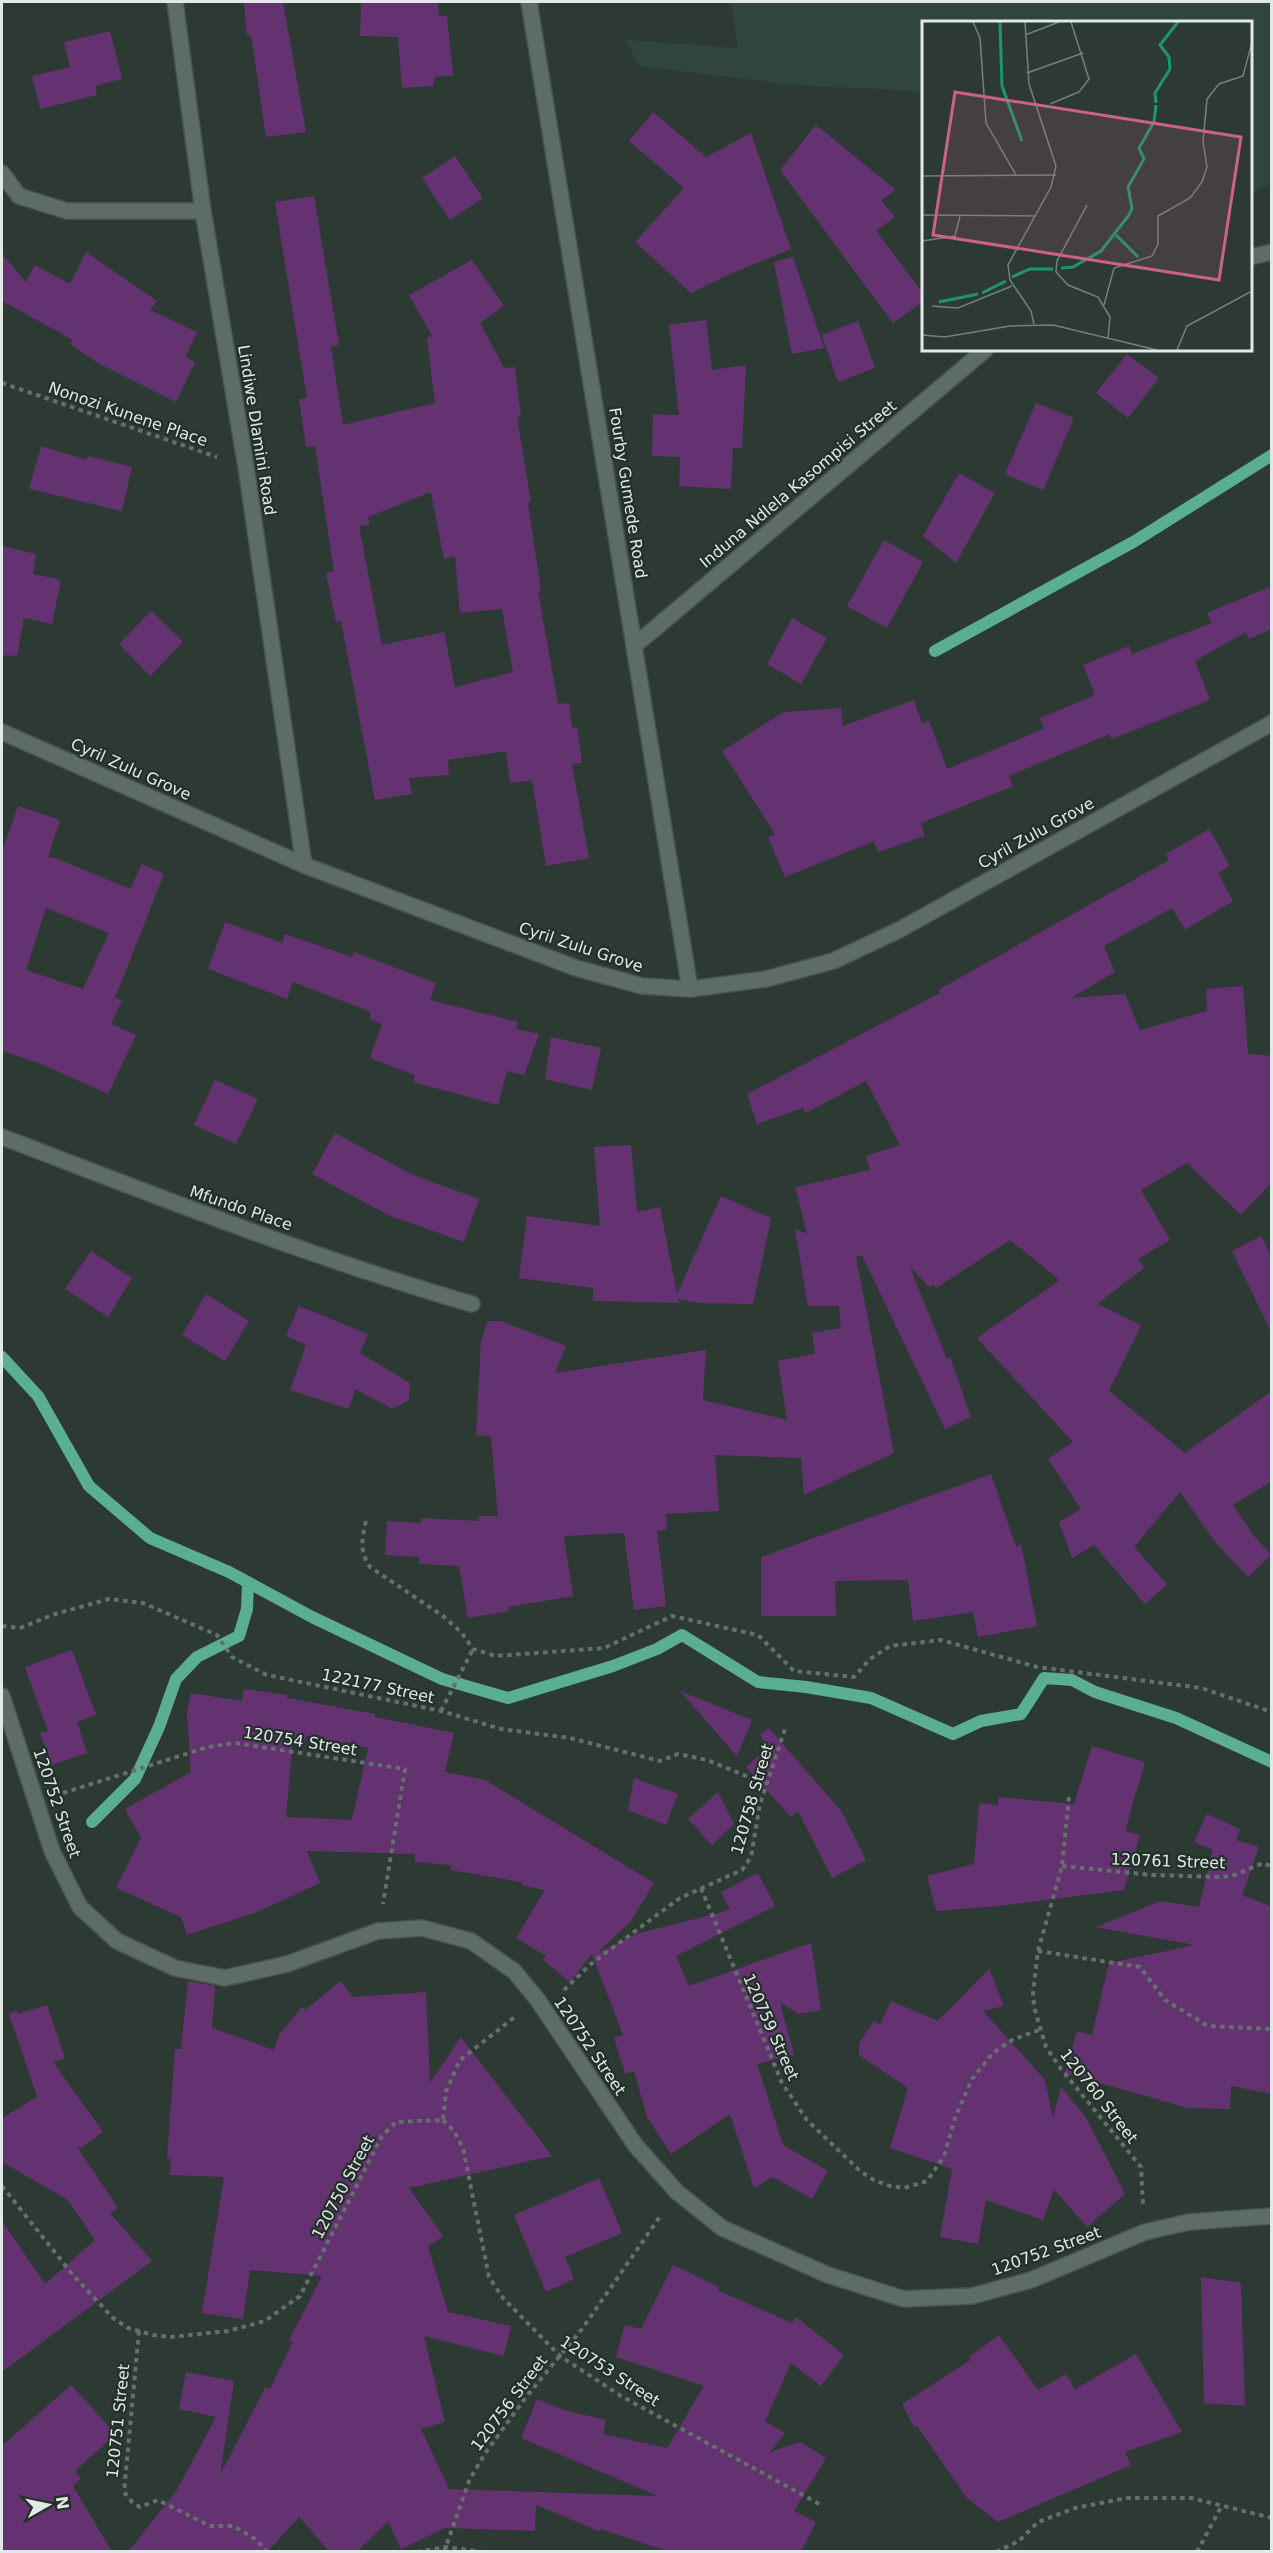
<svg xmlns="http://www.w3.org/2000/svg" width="1273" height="2553" font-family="'DejaVu Sans',sans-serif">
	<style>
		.built { fill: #30463c }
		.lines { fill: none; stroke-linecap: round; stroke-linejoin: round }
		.stream { stroke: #5aae92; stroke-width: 12 }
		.building { fill: #653271; fill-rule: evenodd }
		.street-casing { stroke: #4a5550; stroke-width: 18 }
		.path { stroke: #64706b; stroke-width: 4; stroke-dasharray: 4.5 4.5; stroke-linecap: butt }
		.street { stroke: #5d6c65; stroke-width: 15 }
		.labels { text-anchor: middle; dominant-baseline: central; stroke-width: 4.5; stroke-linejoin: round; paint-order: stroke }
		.street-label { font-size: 16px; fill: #e0e9e5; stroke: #23302a }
		.inset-river { fill: none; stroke: #20946f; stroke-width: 3 }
		.inset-road { fill: none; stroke: #75807b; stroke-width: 1.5 }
		.view { fill: #cc618b; fill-opacity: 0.15; stroke: #cc618b; stroke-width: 3 }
		.inset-edge { fill: none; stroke: #e0e9e5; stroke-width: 3 }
	</style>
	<rect width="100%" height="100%" fill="#2d3a34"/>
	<polygon class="built" points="731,2 1271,2 1271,184 1251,194 1250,22 924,22 923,94 915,91 796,85 639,66 626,40 738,48"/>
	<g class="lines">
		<g class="stream">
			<polyline points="935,651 1135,541 1272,455"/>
			<polyline points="2,1357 38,1396 89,1486 150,1538 229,1572 312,1617 442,1679 508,1698 613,1666 657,1649 682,1635 758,1682 806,1687 871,1698 953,1734 981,1721 1021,1714 1044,1678 1072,1680 1095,1692 1176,1718 1272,1762"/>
			<polyline points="92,1822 135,1779 159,1727 176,1679 197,1657 239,1636 247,1609 248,1583"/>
		</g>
	</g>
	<g class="building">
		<polygon points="244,2 283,2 306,132 266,137 251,35 247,35"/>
		<polygon points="361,2 438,2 439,16 447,16 453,75 435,77 433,86 402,88 398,37 360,36"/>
		<polygon points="110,31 122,79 95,86 97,95 40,109 32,76 70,67 64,42"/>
		<polygon points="653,112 706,157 751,133 791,249 730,274 691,293 635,242 684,188 629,141"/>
		<polygon points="816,125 896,190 881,200 895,217 876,231 924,295 924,301 893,323 780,170"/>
		<polygon points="455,156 483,198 450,220 422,178"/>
		<path d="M 314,196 L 339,345 L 331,347 L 343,425 L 435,403 L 427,338 L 432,336 L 409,295 L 472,260 L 504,306 L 480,323 L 504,368 L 515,367 L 521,417 L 517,417 L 531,502 L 528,503 L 541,591 L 538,591 L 558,704 L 569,703 L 572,728 L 577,727 L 582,763 L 572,764 L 589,858 L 546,866 L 532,780 L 510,783 L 506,751 L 448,760 L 449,775 L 409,778 L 412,794 L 375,800 L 341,621 L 336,622 L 326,573 L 334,571 L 315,446 L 306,447 L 299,399 L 307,398 L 275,202 ZM 431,492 L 444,559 L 455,556 L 460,613 L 502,609 L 513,672 L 455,687 L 444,632 L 382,645 L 359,526 L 370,525 L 368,517 Z"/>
		<polygon points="86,252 157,301 150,310 197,332 185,357 195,362 176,402 98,363 70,344 73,340 2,301 2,254 26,282 35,265 70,284"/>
		<polygon points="793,257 824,348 792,354 774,262"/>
		<polygon points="706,320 712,370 746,365 742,448 733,448 731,489 679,486 680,457 652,456 653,414 679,415 669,325"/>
		<polygon points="858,321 875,368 838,382 822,335"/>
		<polygon points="1127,354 1159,378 1128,418 1096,393"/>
		<polygon points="1036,403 1074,418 1043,490 1005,474"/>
		<polygon points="41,446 87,460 88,456 132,467 122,511 29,489"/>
		<polygon points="959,473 995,493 956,563 923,536"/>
		<polygon points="884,540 923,562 887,628 847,606"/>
		<polygon points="2,546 36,554 33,574 61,580 52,624 24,618 17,656 2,655"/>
		<polygon points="1272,586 1272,629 1249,639 1246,632 1195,661 1210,700 1112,739 1109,734 1009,776 1013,786 921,823 925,836 878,852 874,841 785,877 768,837 775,834 722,751 784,712 841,708 843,726 914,700 922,724 929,721 947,769 1044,729 1040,718 1091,697 1095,694 1083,665 1129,646 1132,654 1212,623 1207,613"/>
		<polygon points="151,611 183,642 150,676 119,644"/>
		<polygon points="792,618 827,638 801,684 767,664"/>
		<path d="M 18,806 L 60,820 L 48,857 L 58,859 L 130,889 L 142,864 L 164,874 L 115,998 L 122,1000 L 111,1024 L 136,1035 L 108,1094 L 39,1063 L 2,1051 L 2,852 ZM 46,908 L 109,933 L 83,989 L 26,970 Z"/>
		<polygon points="1209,829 1230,866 1218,873 1233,901 1185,930 1172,908 1104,946 1115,972 1071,998 1125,994 1140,1030 1207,1011 1206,989 1243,986 1248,1054 1272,1056 1272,1182 1241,1215 1187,1163 1141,1190 1170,1240 1138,1259 1144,1268 1097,1304 1141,1325 1109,1391 1185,1453 1272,1391 1272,1481 1233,1505 1254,1536 1271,1555 1248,1577 1216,1543 1180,1492 1134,1547 1167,1584 1145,1604 1094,1545 1072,1558 1059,1522 1081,1509 1048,1459 1073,1442 977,1338 1060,1280 1010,1240 936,1288 934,1284 929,1287 909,1265 947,1359 950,1357 971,1417 945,1429 862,1255 856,1257 894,1453 804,1495 801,1458 715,1455 719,1511 666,1514 667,1530 657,1531 666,1606 634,1610 624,1533 564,1536 573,1596 508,1607 509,1611 468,1618 459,1566 419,1564 419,1557 385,1555 387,1521 421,1523 421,1518 479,1521 479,1516 498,1516 491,1436 476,1435 481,1341 488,1321 501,1321 566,1346 555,1373 706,1350 703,1400 787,1420 778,1361 815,1354 812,1333 841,1328 839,1306 808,1306 795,1229 807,1234 795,1187 870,1170 866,1156 900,1145 866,1081 806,1113 803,1108 757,1124 747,1094 940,993 938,990 1169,860 1166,854"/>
		<polygon points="225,922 282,943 285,934 352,957 354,952 436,983 430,1000 518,1022 516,1029 539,1034 524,1075 507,1071 498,1105 413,1082 415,1075 370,1058 382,1024 369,1019 371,1012 293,982 287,999 208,969"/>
		<polygon points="551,1037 601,1048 592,1090 545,1079"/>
		<polygon points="215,1080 258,1099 236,1144 194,1125"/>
		<polygon points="335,1133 413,1175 479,1199 464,1242 388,1215 312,1174"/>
		<polygon points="631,1145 637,1212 660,1207 677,1294 721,1196 771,1218 753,1304 699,1303 678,1299 679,1303 593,1301 593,1288 519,1278 527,1216 600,1226 594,1147"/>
		<polygon points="1261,1236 1272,1258 1272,1334 1232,1251"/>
		<polygon points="91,1251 132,1278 108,1317 65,1289"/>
		<polygon points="206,1294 249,1321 225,1361 182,1335"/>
		<polygon points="299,1306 368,1334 360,1353 410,1383 409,1400 393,1409 355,1389 349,1409 290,1390 306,1345 286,1336"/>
		<polygon points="991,1474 1016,1547 1021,1544 1037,1626 978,1637 973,1612 913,1621 908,1580 835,1581 836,1616 761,1616 761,1557"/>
		<polygon points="72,1650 96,1715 77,1722 87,1753 52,1765 40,1733 48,1731 25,1667"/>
		<path d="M 244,1689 L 287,1695 L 287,1698 L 375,1714 L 375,1717 L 454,1733 L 445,1772 L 485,1780 L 654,1883 L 631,1921 L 597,1953 L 636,1934 L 730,1910 L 721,1892 L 758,1873 L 775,1906 L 676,1956 L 689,1986 L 811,1943 L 821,2010 L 798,2014 L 780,2002 L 794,2055 L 757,2064 L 783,2145 L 828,2171 L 812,2199 L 773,2177 L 754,2188 L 730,2114 L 671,2154 L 647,2117 L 634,2071 L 625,2074 L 614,2037 L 623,2035 L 592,1954 L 570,1982 L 543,1960 L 546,1956 L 516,1938 L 545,1890 L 522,1885 L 522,1882 L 451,1870 L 451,1865 L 415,1862 L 415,1854 L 307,1851 L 320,1883 L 257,1912 L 187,1935 L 181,1917 L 116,1888 L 141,1838 L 125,1809 L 191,1772 L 187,1713 L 191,1693 L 242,1701 ZM 306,1736 L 368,1748 L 352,1820 L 286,1817 L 293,1739 L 305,1741 Z"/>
		<polygon points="680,1691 752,1720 737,1756"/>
		<polygon points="769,1728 841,1811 866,1860 832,1878 798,1811 791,1817 746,1767 766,1749 768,1751 760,1734"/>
		<polygon points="1092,1746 1145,1762 1125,1831 1140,1835 1124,1890 999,1906 936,1911 927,1876 974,1864 979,1803 998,1805 998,1797 1074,1804"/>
		<polygon points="634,1778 678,1794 666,1825 628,1810"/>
		<polygon points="718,1792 734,1824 712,1845 688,1819"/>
		<polygon points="1207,1814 1240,1829 1236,1840 1259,1847 1242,1895 1272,1907 1272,2094 1231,2086 1230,2109 1188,2108 1065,2073 1077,2031 1092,2035 1109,1963 1195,1945 1095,1927 1161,1901 1199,1907 1213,1850 1194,1842"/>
		<polygon points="989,1969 1004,2006 983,2011 1045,2080 1053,2118 1061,2087 1085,2116 1125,2194 1087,2227 1054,2189 1043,2220 986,2200 978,2244 940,2237 952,2169 890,2148 908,2088 859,2055 859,2043 874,2021 880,2025 891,2001 938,2021"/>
		<polygon points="188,1981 215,1986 212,2028 274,2050 279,2035 302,2007 305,2010 341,1981 353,1997 426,1992 430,2083 461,2037 552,2156 409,2188 443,2236 428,2247 448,2312 511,2326 504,2356 424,2336 445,2422 421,2429 449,2489 658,2496 521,2438 537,2399 567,2411 606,2420 603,2434 667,2448 704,2386 616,2357 625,2325 641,2329 673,2265 719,2287 717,2290 792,2323 796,2317 844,2355 821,2386 791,2363 765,2421 785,2433 770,2452 800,2442 826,2458 794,2511 816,2522 801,2552 670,2552 600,2529 599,2531 536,2505 535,2531 445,2528 401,2549 388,2522 356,2552 330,2552 299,2517 267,2552 128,2552 177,2490 216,2417 179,2409 186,2372 234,2381 220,2475 265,2388 270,2389 293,2342 289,2340 322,2276 250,2270 243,2319 202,2313 224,2177 170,2175 171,2159 167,2158 175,2049 181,2049"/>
		<polygon points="47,2005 65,2058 53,2062 103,2132 82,2147 77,2147 118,2208 110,2213 152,2261 2,2372 2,2221 45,2284 95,2240 68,2200 2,2162 2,2118 37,2097 9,2014 16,2011 18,2014"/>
		<polygon points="599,2178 622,2233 565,2257 574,2279 546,2292 514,2215"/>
		<polygon points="1201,2277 1241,2283 1245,2406 1204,2403"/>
		<polygon points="999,2335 1038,2390 1066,2374 1075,2389 1136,2354 1182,2432 1125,2452 1131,2465 998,2522 967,2498 917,2426 914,2427 902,2404 971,2360 969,2357"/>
		<polygon points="71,2385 116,2434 75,2471 81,2478 73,2486 112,2552 2,2552 2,2446"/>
	</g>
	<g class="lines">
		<g class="street-casing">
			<g id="street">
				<polyline points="175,2 203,211 246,467 304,865"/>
				<polyline points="529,2 690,989"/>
				<polyline points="2,173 19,196 67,211 203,211"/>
				<polyline points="1250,257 1272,252"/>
				<polyline points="634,646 985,350"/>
				<polyline points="2,732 304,865 576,968 642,986 690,989 766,979 833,961 899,930 1272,723"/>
				<path d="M 2,1137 C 157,1196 312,1258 472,1304"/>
				<polyline points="2,1696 52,1851 80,1907 117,1941 175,1968 225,1978 287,1964 378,1931 422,1928 471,1941 514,1971 537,1999 636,2146 677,2192 722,2228 828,2275 904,2299 972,2296 1031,2280 1145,2232 1189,2222 1272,2216"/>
			</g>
		</g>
		<g class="path">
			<polyline points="2,383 217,457"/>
			<path d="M 366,1521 C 362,1539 359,1551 370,1567 L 443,1616 L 462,1633 L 473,1649 L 496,1656 L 604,1648 L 672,1616 L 758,1635 L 794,1671 L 854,1677 L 870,1659 L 890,1646 L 941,1640 L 1037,1667 L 1201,1688 L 1272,1712"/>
			<polyline points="2,1626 20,1628 55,1614 109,1599 143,1603 217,1635 232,1657 267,1675 441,1711 501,1729 570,1738 660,1761 678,1754 707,1760 766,1784"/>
			<polyline points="441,1711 473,1649"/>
			<polyline points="63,1793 208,1747 235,1743 405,1769 383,1904"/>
			<polyline points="1069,1797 1062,1866 1038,1951 1033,1993 1034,2007 1046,2047 1061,2069 1141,2167 1143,2205"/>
			<polyline points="1062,1866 1153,1875 1222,1877 1232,1876 1263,1863 1272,1867"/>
			<polyline points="701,1888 782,2083 807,2120 860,2171 874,2180 890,2186 904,2188 927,2181 944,2156 955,2118 972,2079 993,2053 1012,2040 1039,2030"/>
			<polyline points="1038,1951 1140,1967 1165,2000 1208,2026 1272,2029"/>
			<polyline points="564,1990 592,1963 680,1898 742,1870 751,1857 760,1804 786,1726"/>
			<polyline points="443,2120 454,2131 463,2148 489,2277 503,2298 560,2356 621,2396 823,2506"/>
			<polyline points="2,2186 73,2275 113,2318 128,2328 153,2335 171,2337 228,2331 265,2321 300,2296 382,2136 396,2122 443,2120 446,2091 460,2060 516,2016"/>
			<polyline points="139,2331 124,2492 132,2502 140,2507 158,2500 210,2526 233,2526 257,2540 267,2552"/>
			<polyline points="417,2552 446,2547 483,2552"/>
			<polyline points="444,2552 469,2481 484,2455 526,2397 582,2329 661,2215"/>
			<polyline points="996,2552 1019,2541 1038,2522 1075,2508 1127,2498 1191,2498 1272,2518"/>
			<polyline points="1197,2552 1221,2507"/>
		</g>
		<use href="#street" class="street"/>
	</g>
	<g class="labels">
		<g class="street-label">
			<text transform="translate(128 414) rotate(19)">Nonozi Kunene Place</text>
			<text transform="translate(257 430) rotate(81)">Lindiwe Dlamini Road</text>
			<text transform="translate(798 484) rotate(-40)">Induna Ndlela Kasompisi Street</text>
			<text transform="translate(628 493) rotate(81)">Fourby Gumede Road</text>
			<text transform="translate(131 769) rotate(24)">Cyril Zulu Grove</text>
			<text transform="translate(1036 833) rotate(-29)">Cyril Zulu Grove</text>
			<text transform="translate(581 947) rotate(18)">Cyril Zulu Grove</text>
			<text transform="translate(241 1208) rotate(19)">Mfundo Place</text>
			<text transform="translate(378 1686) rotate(12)">122177 Street</text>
			<text transform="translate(300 1741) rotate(9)">120754 Street</text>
			<text transform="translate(752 1799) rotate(-74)">120758 Street</text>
			<text transform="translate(57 1803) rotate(71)">120752 Street</text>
			<text transform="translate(1168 1861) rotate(2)">120761 Street</text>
			<text transform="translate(771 2027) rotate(66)">120759 Street</text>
			<text transform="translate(590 2046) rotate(56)">120752 Street</text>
			<text transform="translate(1099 2096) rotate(52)">120760 Street</text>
			<text transform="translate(343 2187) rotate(-62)">120750 Street</text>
			<text transform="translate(1046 2251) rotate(-20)">120752 Street</text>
			<text transform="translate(610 2371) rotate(33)">120753 Street</text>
			<text transform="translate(509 2403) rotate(-53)">120756 Street</text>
			<text transform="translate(118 2421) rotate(-84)">120751 Street</text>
		</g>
	</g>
	<g transform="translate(922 21)">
		<rect width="330" height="330" fill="#2d3a34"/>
		<path class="inset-river" d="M 78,1 L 80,65 L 100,120M 234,82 L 233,72 L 248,48 L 247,36 L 238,24 L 256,1M 194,214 L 216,236M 139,247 L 151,246 L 179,230 L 207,194 L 210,187 L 206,166 L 222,138 L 217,127 L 232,101 L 234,84M 90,256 L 108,248 L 131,248M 60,272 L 84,260M 17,281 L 56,273"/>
		<path class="inset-road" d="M 51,1 L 58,17 L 64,102 L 94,154M 103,1 L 107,63 L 134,145 L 129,166 L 86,244 L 88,259 L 109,290 L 112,303M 103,14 L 137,1M 105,52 L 161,32M 128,83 L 157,71 L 167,58 L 149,1M 0,155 L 134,154M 165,184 L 135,240 L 134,251 L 146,264 L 176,276 L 188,296 L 186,317M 0,194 L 113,195M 0,220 L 33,215 L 38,195M 182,284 L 192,247 L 230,235 L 236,223 L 236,195 L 268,177 L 280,161 L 285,146 L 281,120 L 285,78 L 297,63 L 321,55 L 330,21M 10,285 L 36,287 L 90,265M 0,314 L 23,316 L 88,305 L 131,304 L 235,329M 255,329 L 265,305 L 330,270"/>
		<path class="view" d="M 33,71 L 319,116 L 297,259 L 11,214 Z"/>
		<rect width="330" height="330" class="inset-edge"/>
	</g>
	<rect width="1273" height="2553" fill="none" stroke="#e0e9e5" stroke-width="6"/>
	<g transform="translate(48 2505) rotate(81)" stroke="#23302a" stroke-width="4.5" paint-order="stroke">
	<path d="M0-4.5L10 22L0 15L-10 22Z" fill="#e0e9e5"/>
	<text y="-9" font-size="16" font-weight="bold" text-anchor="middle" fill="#e0e9e5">N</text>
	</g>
</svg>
